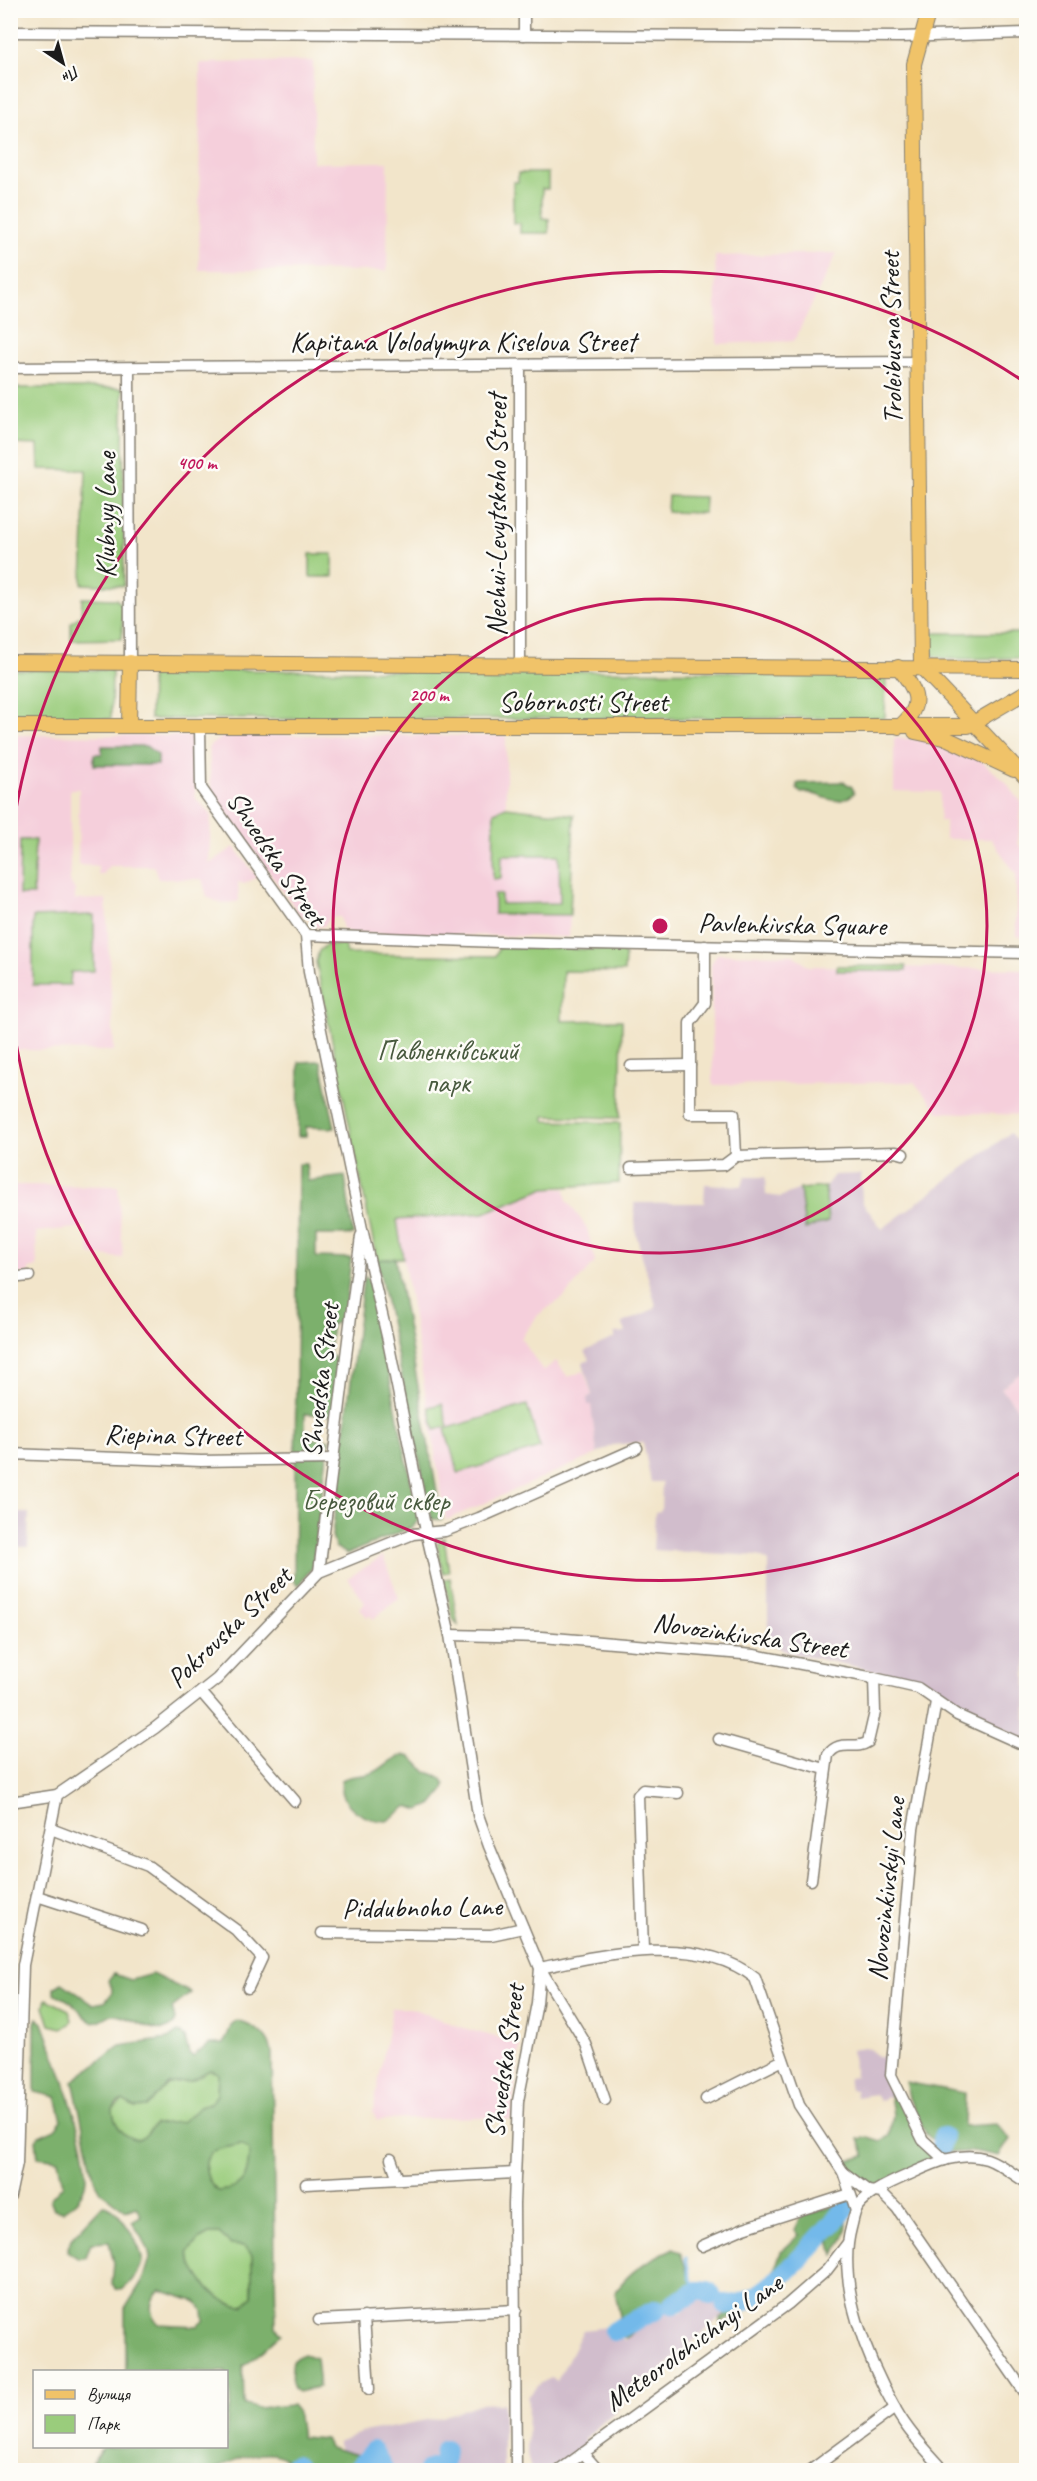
<svg xmlns="http://www.w3.org/2000/svg" width="1037" height="2481" font-family="Caveat,sans-serif">
	<style>
		.built { fill: #f5cfdb }
		.industrial { fill: #d1bdcc }
		.green { fill: #9acc7c; stroke: #5b744c; stroke-width: 1.5 }
		.forest { fill: #7bb06c; stroke: #4c6644; stroke-width: 1.5; fill-rule: evenodd }
		.lines { fill: none; stroke-linecap: round; stroke-linejoin: round }
		.stream { stroke: #73b9ea; stroke-width: 3 }
		.river { stroke: #73b9ea; stroke-width: 20 }
		.minor-casing { stroke: #878073; stroke-width: 13 }
		.major-casing { stroke: #878073; stroke-width: 16 }
		.minor { stroke: #fff; stroke-width: 10 }
		.major { stroke: #f0c369; stroke-width: 14 }
		.ring { fill: none; stroke: #c2185b; stroke-width: 3 }
		.labels { text-anchor: middle; dominant-baseline: central; stroke-width: 5; stroke-linejoin: round; paint-order: stroke }
		.street-label { font-size: 28px; fill: #1c1c1c; stroke: #fdfcf7 }
		.park-label { font-size: 28px; fill: #485a3e; stroke: #fdfcf7 }
		.centre { fill: #c2185b; stroke: #fdfcf7; stroke-width: 3 }
		.ring-label { font-size: 18px; text-anchor: middle; font-weight: bold; fill: #c2185b; stroke: #fdfcf7; stroke-width: 5; stroke-linejoin: round; paint-order: stroke }
	</style>
	<rect width="100%" height="100%" fill="#fdfcf7"/>
	<filter id="ink" filterUnits="userSpaceOnUse"><feTurbulence type="fractalNoise" baseFrequency=".0167" numOctaves="2"/><feDisplacementMap in="SourceGraphic" scale="12" xChannelSelector="R" yChannelSelector="G"/><feConvolveMatrix kernelMatrix="1 2 1 2 8 2 1 2 1" color-interpolation-filters="sRGB"/></filter>
	<filter id="wash" filterUnits="userSpaceOnUse"><feTurbulence type="fractalNoise" baseFrequency=".008" numOctaves="4" result="noise"/><feDisplacementMap in="SourceGraphic" scale="24" xChannelSelector="R" yChannelSelector="G"/><feGaussianBlur stdDeviation="1.35" result="paint"/><feColorMatrix in="noise" values="0 0 0 0 0 0 0 0 0 0 0 0 0 0 0 0 0 1.4 0 .05"/><feComposite in="paint" operator="in"/></filter>
	<g filter="url(#wash)">
		<rect width="100%" height="100%" fill="#f2e5ca"/>
		<g class="built">
			<polygon points="313,61 313,163 388,162 387,271 199,270 200,63"/>
			<polygon points="837,253 794,341 717,344 715,256"/>
			<polygon points="11,735 189,736 195,743 195,798 211,814 209,864 234,847 257,877 244,884 238,882 239,901 223,904 207,897 202,879 158,879 154,866 109,866 103,875 98,875 98,866 78,865 79,789 70,789 70,882 75,890 75,900 106,899 114,1051 16,1050 16,1020 11,1019"/>
			<polygon points="226,735 506,736 506,807 574,815 569,937 352,933 343,929 340,917 330,917 324,926 315,927 306,917 300,915 211,792 209,746"/>
			<polygon points="894,738 944,741 975,756 1005,781 1022,803 1018,843 1026,854 1026,947 1025,937 1016,936 1016,874 991,839 945,839 945,821 940,821 940,792 894,791"/>
			<polygon points="717,954 793,955 808,966 1026,969 1026,1115 939,1112 914,1082 713,1085 711,964"/>
			<polygon points="10,1185 118,1186 123,1258 90,1255 86,1227 36,1232 37,1267 29,1269 29,1273 11,1275"/>
			<polygon points="545,1188 565,1189 567,1200 587,1228 595,1262 565,1296 538,1315 521,1338 543,1371 556,1361 568,1377 584,1371 592,1396 587,1397 591,1404 597,1454 446,1520 397,1220 484,1213"/>
			<polygon points="1026,1369 1026,1419 1001,1388"/>
			<polygon points="383,1556 399,1598 373,1619 370,1615 367,1617 360,1608 365,1603 348,1578"/>
			<polygon points="392,2008 411,2008 460,2027 520,2044 511,2120 481,2117 377,2120 373,2112"/>
		</g>
		<g class="industrial">
			<polygon points="1010,1133 1021,1146 1026,1142 1026,1369 1001,1388 1026,1419 1026,1741 914,1679 795,1654 768,1643 768,1561 758,1556 653,1550 655,1512 661,1511 662,1482 651,1482 643,1442 613,1445 597,1454 591,1405 588,1405 587,1398 592,1395 583,1363 589,1360 585,1351 614,1338 614,1333 626,1332 622,1323 654,1309 656,1306 636,1234 634,1203 704,1203 705,1184 742,1186 745,1177 765,1177 766,1195 780,1197 800,1189 806,1229 828,1221 825,1187 834,1175 861,1174 862,1202 882,1229"/>
			<polygon points="10,1513 29,1513 28,1547 18,1547 18,1539 11,1539"/>
			<polygon points="863,2048 869,2049 879,2057 886,2055 890,2096 884,2097 884,2100 879,2101 875,2094 856,2097 855,2090 850,2090 848,2078 855,2077 851,2050"/>
			<polygon points="717,2290 728,2301 724,2305 727,2311 584,2439 584,2445 547,2470 531,2470 527,2455 528,2397 537,2386 550,2378 557,2381 583,2330 607,2327 614,2336 626,2340 666,2300 680,2314 704,2291 710,2297"/>
			<polygon points="503,2403 503,2470 348,2470 337,2442 363,2432 442,2417 479,2404"/>
		</g>
		<g class="green">
			<polygon points="518,173 548,173 548,189 542,189 542,218 549,219 549,233 520,233 520,223 513,223 513,182 518,182"/>
			<polygon points="11,388 123,388 124,586 82,584 86,470 39,469 38,445 11,444 11,461"/>
			<polygon points="668,496 705,497 704,513 667,512"/>
			<rect x="310" y="554" width="23" height="23"/>
			<polygon points="82,598 116,599 123,606 122,639 71,640 71,623 81,615"/>
			<polygon points="927,633 1026,633 1026,658 948,659 934,656 927,645"/>
			<polygon points="11,670 112,670 111,719 11,718"/>
			<polygon points="151,670 886,672 885,718 150,719"/>
			<polygon points="506,807 574,815 570,915 494,914 494,894 501,895 501,904 560,903 559,855 502,855 501,878 493,879 494,812"/>
			<polygon points="20,840 35,840 33,895 19,895"/>
			<polygon points="94,915 94,971 71,972 70,985 33,985 33,917"/>
			<polygon points="326,945 345,945 347,954 495,956 499,948 504,947 622,950 625,956 624,972 563,971 562,1016 562,1021 622,1020 620,1118 545,1116 545,1121 620,1123 619,1183 545,1188 484,1213 397,1220 403,1258 377,1260 316,962 319,951"/>
			<rect x="837" y="966" width="69" height="5"/>
			<polygon points="825,1187 828,1222 805,1229 800,1189"/>
			<polygon points="442,1404 448,1426 435,1430 429,1407"/>
			<polygon points="527,1405 540,1448 458,1473 445,1429"/>
			<polygon points="444,1538 449,1572 443,1573 437,1543"/>
			<polygon points="450,1578 458,1625 453,1619 444,1579"/>
			<polygon points="46,1999 69,2010 72,2020 70,2024 62,2028 50,2025 44,2006"/>
			<path d="M 210,2070 L 218,2073 L 217,2095 L 210,2103 L 200,2107 L 181,2123 L 155,2124 L 144,2137 L 138,2140 C 123,2138 113,2123 113,2109 L 123,2101 L 135,2108 L 146,2107 L 168,2084 L 190,2081 Z"/>
			<path d="M 241,2144 L 249,2150 C 249,2173 246,2190 218,2191 C 207,2184 200,2162 212,2152 C 219,2147 233,2147 241,2144 Z"/>
			<path d="M 209,2234 L 219,2234 L 231,2245 L 245,2246 L 252,2255 L 252,2297 L 243,2306 C 217,2305 195,2277 188,2253 L 198,2240 Z"/>
		</g>
		<g class="forest">
			<polygon points="102,746 146,746 158,755 158,765 94,765 94,754 102,754"/>
			<path d="M 844,782 L 852,787 L 854,793 C 835,812 819,789 801,793 L 797,789 L 797,784 L 800,783 Z"/>
			<polygon points="321,1061 335,1128 306,1127 306,1136 298,1136 299,1062"/>
			<polygon points="298,1164 306,1164 308,1181 345,1176 353,1235 316,1235 316,1257 351,1258 344,1322 332,1324 329,1354 339,1360 333,1415 305,1414 305,1438 329,1440 312,1568 298,1585 294,1582"/>
			<polygon points="395,1258 442,1520 432,1519 377,1260"/>
			<polygon points="366,1276 370,1282 419,1520 412,1527 347,1554 335,1547 332,1536 363,1282"/>
			<path d="M 403,1755 C 416,1756 416,1765 426,1771 C 435,1776 440,1774 445,1784 L 444,1790 L 433,1804 L 419,1810 L 408,1806 L 387,1821 C 364,1821 338,1806 342,1780 C 352,1774 362,1777 372,1773 C 382,1770 389,1759 403,1755 Z"/>
			<path d="M 114,1974 L 131,1980 L 152,1974 L 191,1993 L 172,2008 L 175,2019 L 174,2024 C 157,2041 133,2014 113,2015 C 105,2015 100,2024 91,2021 C 85,2018 79,2009 74,2005 C 68,1999 60,1997 54,1993 L 54,1988 L 62,1983 L 93,2004 L 105,2002 C 112,1994 115,1990 108,1981 Z"/>
			<path d="M 37,2018 L 43,2023 C 54,2054 96,2160 84,2188 C 81,2197 72,2206 63,2211 L 54,2209 L 50,2199 L 63,2185 L 58,2160 L 38,2157 L 36,2140 L 39,2136 L 55,2129 L 62,2120 L 56,2097 L 35,2092 L 35,2023 Z"/>
			<path d="M 237,2021 C 255,2026 269,2035 272,2053 L 276,2327 L 281,2334 C 267,2344 257,2359 243,2366 L 244,2405 L 258,2408 L 292,2405 L 297,2411 L 301,2437 L 325,2439 L 329,2447 L 361,2456 L 377,2470 L 284,2470 L 287,2460 C 272,2443 231,2460 216,2470 L 88,2470 L 102,2447 L 226,2446 L 227,2414 C 237,2401 226,2386 226,2372 L 125,2371 L 125,2309 L 144,2278 L 150,2258 L 148,2249 L 132,2221 L 141,2216 L 136,2207 L 126,2211 L 102,2193 L 94,2179 L 73,2081 L 120,2046 L 168,2039 L 178,2032 L 185,2037 L 189,2054 L 193,2057 L 209,2044 L 224,2044 L 231,2026 ZM 210,2070 L 218,2073 L 217,2095 L 210,2103 L 200,2107 L 181,2122 L 155,2124 L 144,2137 L 138,2140 C 123,2138 113,2123 113,2109 L 117,2103 L 123,2101 L 135,2108 L 146,2107 L 168,2084 L 190,2081 ZM 241,2144 L 249,2150 C 249,2172 246,2190 218,2191 C 207,2184 200,2162 212,2152 C 219,2147 233,2147 241,2144 ZM 209,2234 L 219,2234 L 231,2245 L 245,2246 L 252,2255 L 252,2297 L 243,2306 C 218,2305 195,2277 188,2253 L 198,2240 ZM 160,2290 L 197,2302 L 203,2312 L 204,2321 L 198,2326 L 159,2324 C 148,2313 149,2300 160,2290 Z"/>
			<polygon points="905,2082 965,2093 964,2126 997,2124 1010,2139 999,2156 973,2151 947,2153 926,2134 909,2098"/>
			<polygon points="889,2086 892,2086 937,2159 873,2189 840,2163 865,2156 859,2139 868,2137 881,2141 889,2136 893,2115"/>
			<path d="M 845,2202 C 850,2220 847,2239 834,2255 L 830,2239 L 817,2247 L 750,2308 L 721,2323 L 720,2318 L 732,2312 L 737,2302 L 765,2285 L 772,2275 L 781,2252 L 799,2235 L 795,2230 L 801,2217 Z"/>
			<path d="M 103,2205 C 118,2206 144,2249 142,2262 C 140,2272 130,2284 122,2290 L 116,2289 L 112,2284 L 114,2263 L 109,2242 L 91,2243 L 86,2257 L 79,2259 L 67,2251 L 71,2239 Z"/>
			<path d="M 672,2249 L 680,2252 L 693,2286 L 700,2288 L 701,2293 L 684,2304 L 677,2306 L 666,2300 L 627,2338 L 615,2334 L 613,2324 L 620,2316 L 615,2292 C 630,2270 648,2260 672,2249 Z"/>
			<path d="M 304,2354 L 316,2358 L 319,2387 L 298,2392 C 288,2384 292,2370 293,2359 Z"/>
		</g>
		<g class="lines">
			<polyline class="stream" points="686,2258 690,2278 697,2291"/>
			<g class="river">
				<polyline points="940,2150 943,2137"/>
				<path d="M 726,2304 C 759,2313 825,2231 846,2208"/>
				<polyline points="672,2305 697,2291 708,2291 711,2295"/>
				<polyline points="614,2331 656,2310"/>
				<polyline points="289,2470 295,2465 301,2470"/>
				<polyline points="357,2470 373,2451 384,2470"/>
				<polyline points="428,2470 443,2466 445,2450"/>
			</g>
		</g>
	</g>
	<g filter="url(#ink)">
		<g class="lines">
			<g class="minor-casing">
				<g id="minor">
					<polyline points="10,32 901,37 1026,33"/>
					<polyline points="524,35 524,10"/>
					<polyline points="10,368 917,362"/>
					<polyline points="129,368 130,662"/>
					<polyline points="520,665 520,365"/>
					<polyline points="200,727 201,788 306,935 309,972 362,1229 387,1336 426,1531 450,1635 478,1815 489,1846 540,1968 537,2003 518,2101 514,2204 516,2470"/>
					<polyline points="306,935 498,942 1026,953"/>
					<polyline points="705,946 705,1003 690,1023 690,1114 734,1114 736,1156"/>
					<polyline points="631,1066 690,1065"/>
					<polyline points="631,1168 724,1165 736,1156 896,1152 903,1154"/>
					<polyline points="10,1278 29,1276"/>
					<polyline points="10,1454 201,1461 334,1459"/>
					<polyline points="319,1572 361,1236"/>
					<polyline points="450,1635 542,1637 754,1655 874,1678 918,1688 957,1715 1026,1746"/>
					<polyline points="201,1692 295,1801"/>
					<polyline points="936,1702 913,1829 891,2075 923,2140 945,2160"/>
					<polyline points="719,1739 825,1769"/>
					<polyline points="10,1802 57,1795 155,1728 217,1679 319,1572 413,1534 445,1531 479,1518 637,1448"/>
					<polyline points="51,1829 148,1866 236,1930 262,1958 248,1988"/>
					<path d="M 811,1880 L 828,1755 C 840,1738 855,1751 868,1742 L 875,1712 L 874,1678"/>
					<polyline points="37,1896 142,1930"/>
					<polyline points="322,1933 491,1935 523,1928"/>
					<polyline points="643,1950 638,1795 643,1790 678,1793"/>
					<polyline points="706,2099 783,2060"/>
					<path d="M 605,2100 L 586,2044 L 540,1968 C 604,1954 699,1933 755,1978 L 799,2105 L 843,2172 L 856,2210"/>
					<polyline points="391,2159 398,2179"/>
					<polyline points="843,2172 868,2191 882,2193 897,2208 1026,2394"/>
					<polyline points="306,2184 515,2173"/>
					<polyline points="10,2196 17,2163 23,1965 57,1795"/>
					<polyline points="702,2246 744,2228 850,2194"/>
					<polyline points="364,2317 369,2389"/>
					<polyline points="319,2320 516,2310"/>
					<polyline points="583,2453 598,2470"/>
					<polyline points="560,2470 788,2304 827,2270 847,2244"/>
					<polyline points="811,2470 895,2408"/>
					<path d="M 944,2470 C 927,2451 909,2433 896,2410 C 868,2361 836,2284 851,2228 C 853,2221 854,2212 858,2206 C 869,2192 892,2182 908,2175 C 932,2164 960,2150 987,2159 C 1001,2164 1014,2175 1026,2182"/>
				</g>
			</g>
			<g class="major-casing">
				<g id="major">
					<polyline points="10,662 1026,669"/>
					<path d="M 898,667 C 917,691 925,705 899,727"/>
					<polyline points="921,667 914,64 929,10"/>
					<polyline points="921,667 1026,778"/>
					<polyline points="10,726 968,726 1026,692"/>
					<polyline points="129,726 130,662"/>
					<polyline points="915,732 948,739 1014,770"/>
				</g>
			</g>
			<use href="#minor" class="minor"/>
			<use href="#major" class="major"/>
		</g>
	</g>
	<g class="ring">
		<circle cx="660" cy="926" r="327"/>
		<path d="M1026 1469A655 655 0 0 1 11 1011M11 841A655 655 0 0 1 1026 383"/>
	</g>
	<g class="labels">
		<g class="street-label">
			<text transform="translate(891 338) rotate(-91)">Troleibusna Street</text>
			<text x="463" y="341">Kapitana Volodymyra Kiselova Street</text>
			<text transform="translate(105 515) rotate(-90)">Klubnyy Lane</text>
			<text transform="translate(496 515) rotate(-90)">Nechui-Levytskoho Street</text>
			<text x="583" y="701">Sobornosti Street</text>
			<text transform="translate(277 858) rotate(56)">Shvedska Street</text>
			<text transform="translate(792 924) rotate(1)">Pavlenkivska Square</text>
			<text transform="translate(320 1380) rotate(-83)">Shvedska Street</text>
			<text transform="translate(173 1435) rotate(1)">Riepina Street</text>
			<text transform="translate(229 1627) rotate(-44)">Pokrovska Street</text>
			<text transform="translate(750 1635) rotate(8)">Novozinkivska Street</text>
			<text transform="translate(886 1889) rotate(-84)">Novozinkivskyi Lane</text>
			<text transform="translate(422 1907) rotate(-1)">Piddubnoho Lane</text>
			<text transform="translate(504 2061) rotate(-82)">Shvedska Street</text>
			<text transform="translate(693 2342) rotate(-36)">Meteorolohichnyi Lane</text>
		</g>
		<g class="park-label">
			<text x="448" y="1050">Павленківський<tspan x="448" dy="32">парк</tspan></text>
			<text x="376" y="1500">Березовий сквер</text>
		</g>
	</g>
	<circle cx="660" cy="926" r="9" class="centre"/>
	<g class="ring-label">
		<text x="197" y="469">400 m</text>
		<text x="429" y="701">200 m</text>
	</g>
	<rect width="1037" height="2481" fill="none" stroke="#fdfcf7" stroke-width="36"/>
	<rect x="33" y="2370" width="195" height="78" fill="#fdfcf7" stroke="#a3a29f" stroke-width="1.5"/>
	<rect x="45" y="2390" width="30" height="9" fill="#f0c369" stroke="#a3a29f" stroke-width="1.5"/>
	<text x="87" y="2400" font-size="18" fill="#1c1c1c">Вулиця</text>
	<rect x="45" y="2415" width="30" height="18" fill="#9acc7c" stroke="#a3a29f" stroke-width="1.5"/>
	<text x="87" y="2430" font-size="18" fill="#1c1c1c">Парк</text>
	<g transform="translate(63 63) rotate(144)" stroke="#fdfcf7" stroke-width="4.5" paint-order="stroke">
	<path d="M0-4.5L10 22L0 15L-10 22Z" fill="#1c1c1c"/>
	<text y="-9" font-size="16" font-weight="bold" text-anchor="middle" fill="#1c1c1c">Пн</text>
	</g>
</svg>
